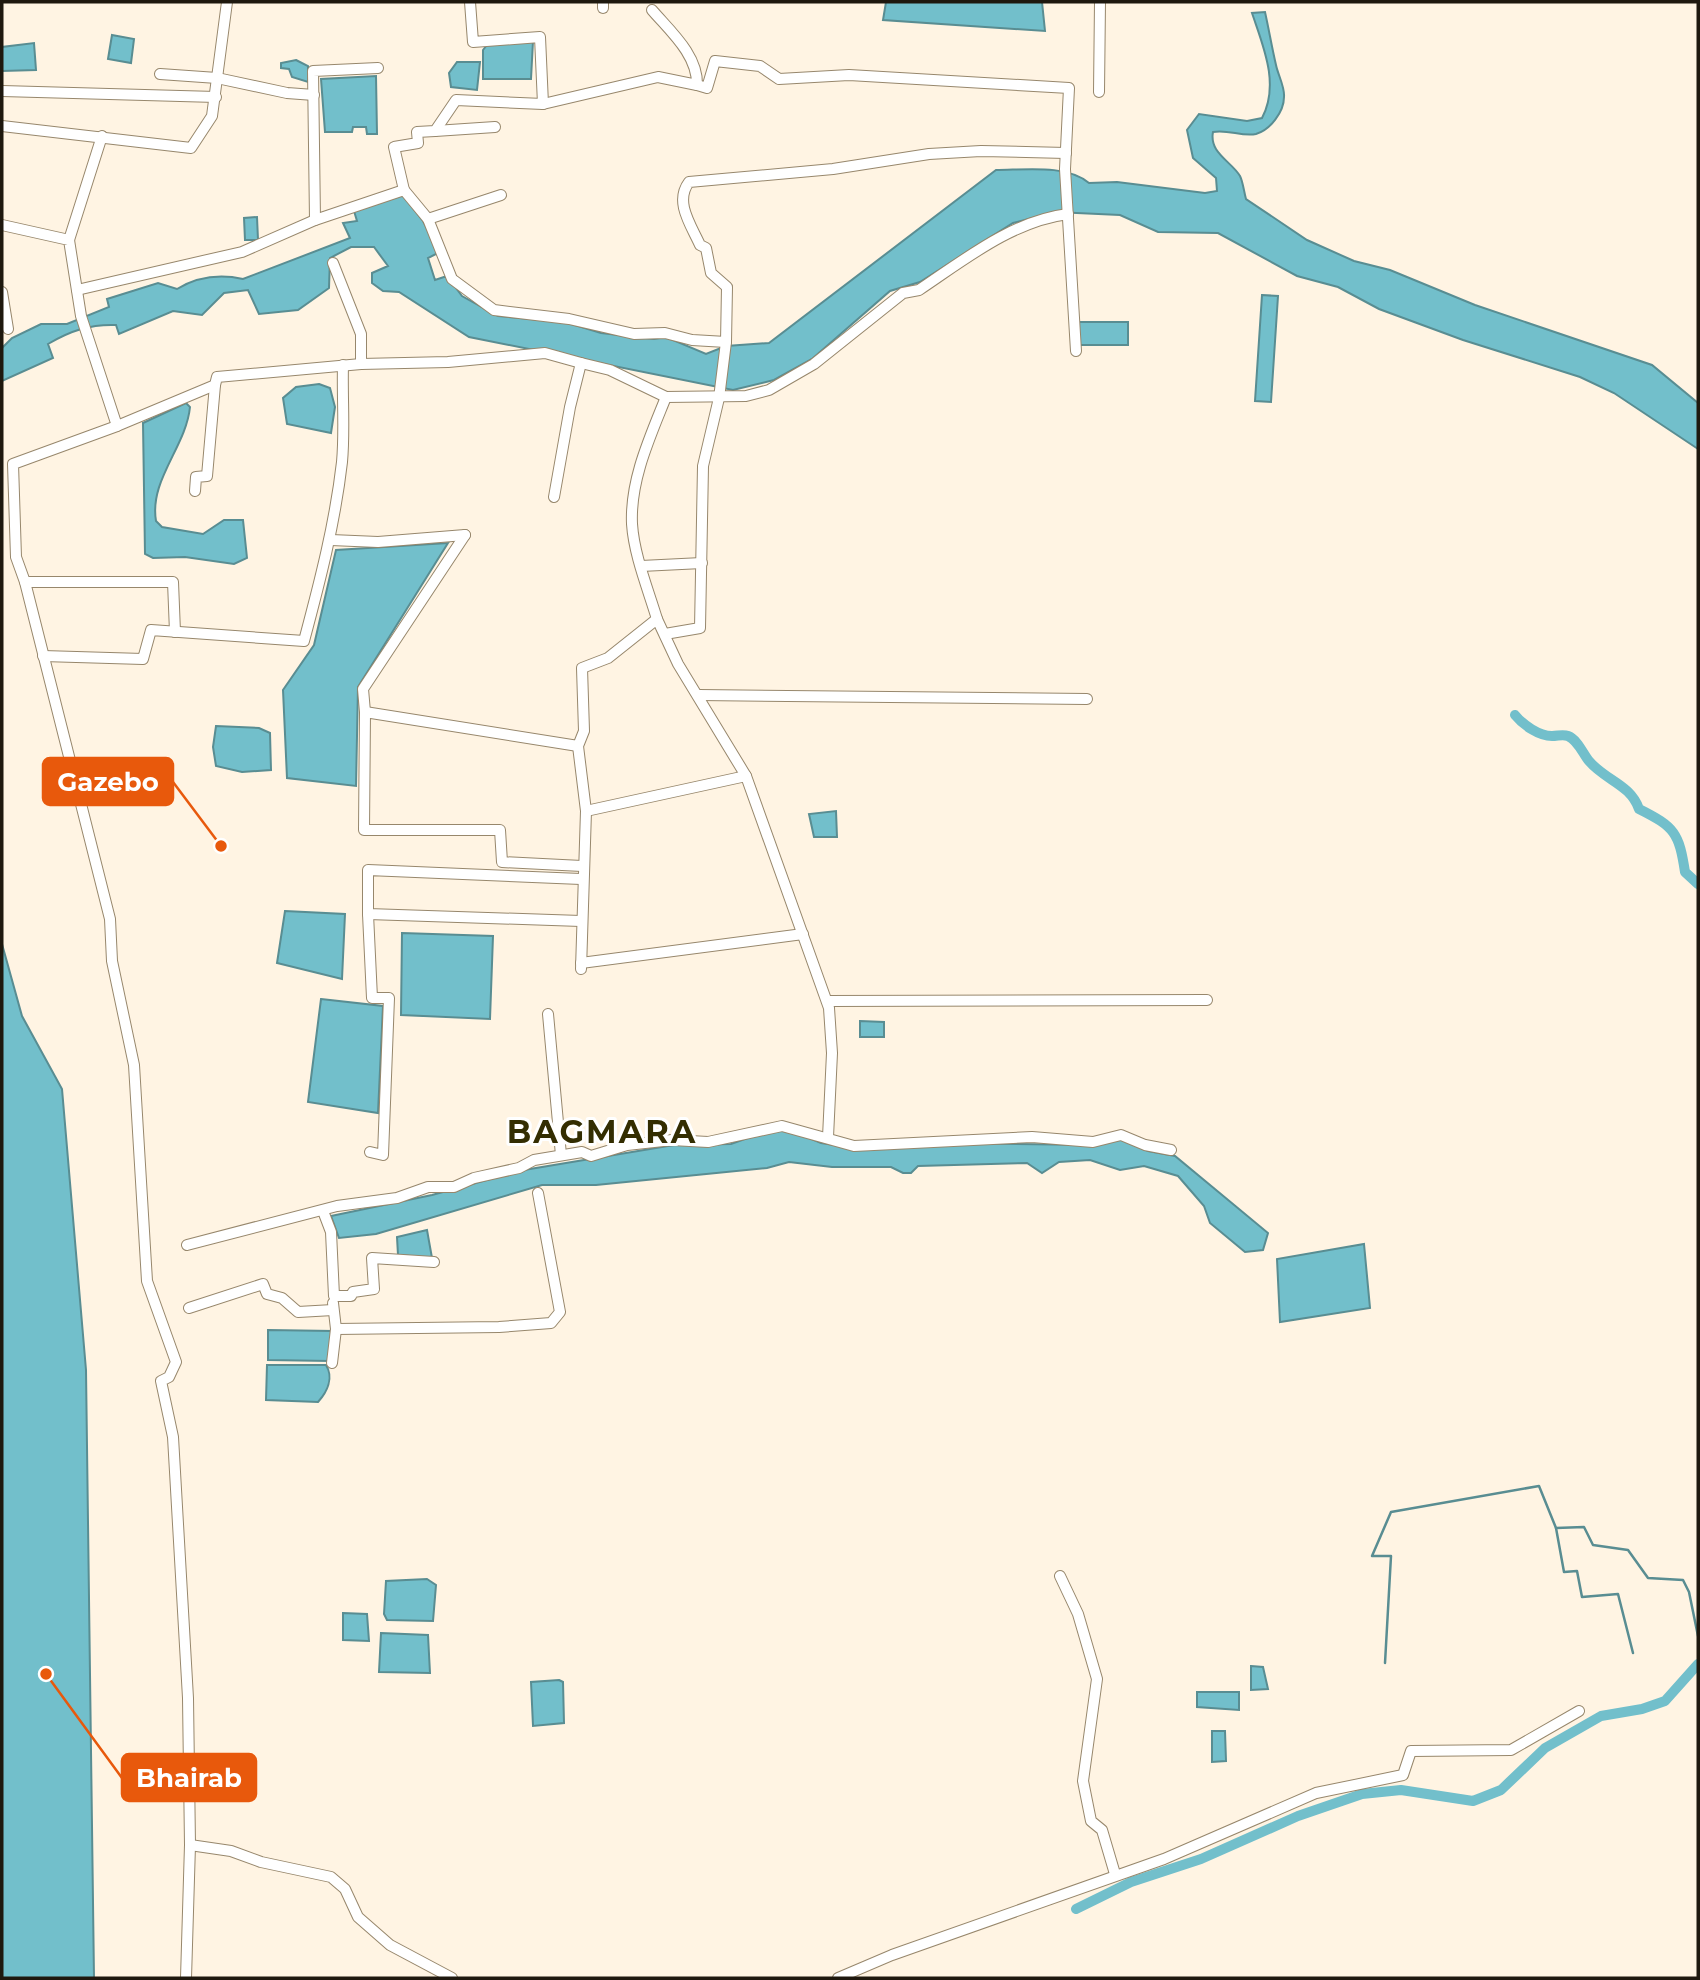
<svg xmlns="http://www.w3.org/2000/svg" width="1700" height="1980" font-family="Montserrat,sans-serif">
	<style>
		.water { fill: #72bfcb; stroke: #598d92; stroke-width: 2 }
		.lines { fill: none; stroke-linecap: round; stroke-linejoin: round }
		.stream { stroke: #598d92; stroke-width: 2.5 }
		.canal { stroke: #72bfcb; stroke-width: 10 }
		.minor-casing { stroke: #97876c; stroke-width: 12 }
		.minor { stroke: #fff; stroke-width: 10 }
		.labels { text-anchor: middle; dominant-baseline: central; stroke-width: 6; stroke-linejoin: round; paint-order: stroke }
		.district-label { font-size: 32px; font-weight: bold; letter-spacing: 2px; fill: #332d01; stroke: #fff }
		.leader { fill: none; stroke: #e8590c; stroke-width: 2.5 }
		.callout-dot { fill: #e8590c; stroke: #fff; stroke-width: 2.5 }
		.callout { fill: #e8590c; stroke: #e8590c; stroke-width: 2.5 }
		.callout-label { font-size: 26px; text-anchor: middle; font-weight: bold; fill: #fff }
	</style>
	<rect width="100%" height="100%" fill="#fff4e3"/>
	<g class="water">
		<polygon points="886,2 1042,2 1045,31 883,20"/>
		<path d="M 1265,12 C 1269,30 1272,48 1276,65 C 1278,75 1285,87 1284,97 C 1284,112 1270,130 1256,134 C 1242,137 1228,129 1213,132 C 1209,153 1231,161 1240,176 C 1243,182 1244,192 1246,199 L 1307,240 L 1354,261 L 1390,270 L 1475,305 L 1652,365 L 1698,403 L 1698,449 L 1614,393 L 1580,377 L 1463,340 L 1379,309 L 1338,287 L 1297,276 L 1218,233 L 1158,232 L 1120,215 L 1055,212 L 1013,223 L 920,282 L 890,291 L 812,359 L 774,380 L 733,390 L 469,337 L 399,292 L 383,291 L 372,283 L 372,273 L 388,266 L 374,247 L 351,247 L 330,258 L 329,288 L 298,310 L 259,314 L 248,290 L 224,293 L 202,315 L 173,311 L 119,334 L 116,325 C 90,324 70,331 48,344 L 53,358 L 2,381 L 2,348 L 12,338 L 41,324 L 67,324 L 109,307 L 107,299 L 158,283 L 177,289 C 197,277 220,274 243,279 L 350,238 L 343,223 L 357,221 L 354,211 L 403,195 L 423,221 L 440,252 L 428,258 L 435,280 L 447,276 L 462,296 L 498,316 L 565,322 L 601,333 L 654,339 L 666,337 L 706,354 L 726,346 L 769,343 L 996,170 C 1024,170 1067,164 1089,183 L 1117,182 L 1205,193 L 1217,191 L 1216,178 L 1193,158 L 1187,130 L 1199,114 L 1247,121 L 1262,118 C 1280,84 1263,46 1252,13 Z"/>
		<polygon points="112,35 134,39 131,63 108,59"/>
		<polygon points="533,41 531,79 483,79 483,50 487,45"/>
		<polygon points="34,43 36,70 2,71 2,47"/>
		<polygon points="296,60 308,66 308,82 292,77 289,69 281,68 281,63"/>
		<polygon points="457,62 480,62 477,90 451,87 449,73"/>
		<polygon points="376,76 377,134 367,134 366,127 353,127 352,132 325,132 321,79"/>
		<polygon points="257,217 258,240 245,240 244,218"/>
		<polygon points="1262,295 1278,296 1271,402 1255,401"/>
		<rect x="1078" y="322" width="50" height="23"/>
		<polygon points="319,384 330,388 335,407 331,433 287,424 283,398 296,387"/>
		<path d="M 186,403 L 190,407 C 186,447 149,480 156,521 L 162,527 L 203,534 L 224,520 L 243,520 L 247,558 L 234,564 L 185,557 L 153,558 L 145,554 L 143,423 Z"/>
		<polygon points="448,543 358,687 356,786 287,778 283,690 314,645 336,550"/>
		<polygon points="216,726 259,728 270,733 271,770 242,772 216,766 213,747"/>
		<polygon points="836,811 837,837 814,837 809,814"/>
		<polygon points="285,911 345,914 342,979 277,963"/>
		<polygon points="402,933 493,936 490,1019 401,1015"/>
		<polygon points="2,944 22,1016 62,1089 86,1370 94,1978 2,1978"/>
		<polygon points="321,999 383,1006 378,1113 308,1102"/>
		<polygon points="860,1021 884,1022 884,1037 860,1037"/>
		<polygon points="767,1131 793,1131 821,1143 862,1149 955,1143 1090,1145 1121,1139 1148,1151 1175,1156 1268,1233 1263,1250 1245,1252 1210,1223 1204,1206 1178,1176 1144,1166 1120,1170 1090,1160 1059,1162 1042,1173 1027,1163 918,1166 911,1173 903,1173 891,1167 832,1167 789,1162 767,1168 596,1185 542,1185 376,1234 339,1238 331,1216 432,1195 524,1170 674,1145 731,1144"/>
		<polygon points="427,1230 432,1258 398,1255 397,1237"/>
		<polygon points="1364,1244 1370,1308 1280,1322 1277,1259"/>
		<polygon points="268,1330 333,1331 330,1361 268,1360"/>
		<path d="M 267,1365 L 326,1365 C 334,1378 327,1392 318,1402 L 266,1400 Z"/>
		<polygon points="427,1579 436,1585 433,1621 387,1620 384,1614 386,1581"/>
		<polygon points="343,1613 367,1614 369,1641 343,1640"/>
		<polygon points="381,1633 428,1635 430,1673 379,1672"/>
		<polygon points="1251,1666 1263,1667 1268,1689 1251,1690"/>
		<polygon points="559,1680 563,1682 564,1723 533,1726 531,1682"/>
		<polygon points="1197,1692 1239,1692 1239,1710 1197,1707"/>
		<polygon points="1212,1731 1225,1731 1226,1761 1212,1762"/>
	</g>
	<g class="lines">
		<g class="stream">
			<polyline points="1633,1653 1618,1594 1582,1597 1577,1571 1564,1572 1556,1528 1584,1527 1593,1545 1628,1550 1648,1578 1683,1580 1689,1592 1698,1636"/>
			<polyline points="1385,1663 1391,1556 1372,1556 1391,1512 1539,1486 1556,1528"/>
		</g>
		<g class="canal">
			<path d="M 1515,715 C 1523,725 1539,736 1552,736 C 1558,736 1563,734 1568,736 C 1578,740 1583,754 1589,761 C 1606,781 1630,784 1639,809 C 1675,827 1679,833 1685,872 L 1698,884"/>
			<polyline points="1076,1909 1131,1882 1201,1859 1298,1816 1362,1794 1401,1790 1473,1801 1501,1790 1545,1748 1601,1716 1642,1709 1665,1701 1698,1664"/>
		</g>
		<g class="minor-casing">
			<g id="minor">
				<polyline points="603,2 603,8"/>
				<polyline points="160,74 217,78 287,93 314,95"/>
				<polyline points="697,85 707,88 715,61 760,66 779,79 849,75 1069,88 1065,169 1076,351"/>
				<polyline points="2,91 216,97"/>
				<polyline points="1099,92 1100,2"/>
				<path d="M 543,104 L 658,77 L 697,85 C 698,55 670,31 652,10"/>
				<polyline points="2,126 191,148 212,116 227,2"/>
				<polyline points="435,131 495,127"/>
				<polyline points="404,190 394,147 418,143 417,132 435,131 456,100 543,104 540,37 473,42 470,2"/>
				<polyline points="428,219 501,195"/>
				<polyline points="315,220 313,71 378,68"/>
				<polyline points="2,225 69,240 81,316 117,426 13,464 16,557 25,582 110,919 112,961 134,1065 147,1281 176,1362 169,1377 161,1381 173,1437 188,1698 190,1845 186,1978"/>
				<polyline points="69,240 102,136"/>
				<polyline points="77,290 242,252 315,220 404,190 428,219 452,279 494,310 569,319 634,334 665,333 692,340 726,342"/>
				<polyline points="2,292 8,329"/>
				<path d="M 581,363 L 610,370 L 666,397 L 746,396 L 769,390 L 814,364 L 903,293 L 919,290 C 964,260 1012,221 1068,214"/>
				<polyline points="361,364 448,362 545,353 581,363 570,407 554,497"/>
				<polyline points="117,426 215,385 217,377 361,364 361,334 333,263"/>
				<polyline points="195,491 196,477 207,476 215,385"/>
				<polyline points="331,540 378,542 465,535"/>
				<polyline points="641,566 702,563"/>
				<polyline points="25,582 173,582 175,632"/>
				<path d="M 657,619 C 648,589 634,555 632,524 C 630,480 650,437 666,397"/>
				<path d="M 665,634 L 700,628 L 703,466 L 719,398 L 726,342 L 727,287 L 711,273 L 706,248 L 700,245 C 691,225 674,202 689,182 L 833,169 L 929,154 L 981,151 L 1066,153"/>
				<path d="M 43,656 L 143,659 L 151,630 L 304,641 C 320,581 335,523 342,462 C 345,430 342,397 343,365"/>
				<polyline points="699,695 1087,699"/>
				<polyline points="365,712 363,689 465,535"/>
				<polyline points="578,746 365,712 364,830 500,830 502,862 582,866"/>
				<polyline points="586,811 746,776 829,1008 832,1053 828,1137"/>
				<polyline points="368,914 372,998 389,998 383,1155 370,1152"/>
				<polyline points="581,921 368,914 368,870 581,879"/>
				<polyline points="581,963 803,934"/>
				<polyline points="581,969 586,811 578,746 584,731 582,668 608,658 657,619 678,664 746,776"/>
				<polyline points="827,1001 1207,1000"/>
				<polyline points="548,1014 561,1155"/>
				<polyline points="323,1211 331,1232 334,1296 351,1296 353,1292 374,1289 372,1258 434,1262"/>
				<polyline points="187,1245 337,1206 397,1198 428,1187 454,1187 474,1178 519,1168 534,1160 582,1152 591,1156 627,1145 672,1140 708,1142 782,1126 854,1146 1032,1137 1093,1142 1121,1135 1145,1145 1171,1150"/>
				<polyline points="189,1308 263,1284 267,1294 282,1298 298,1312 333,1310"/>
				<polyline points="336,1329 499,1327 551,1323 560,1312 538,1193"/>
				<polyline points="332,1363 336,1329 333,1303"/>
				<polyline points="1060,1576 1078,1614 1097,1679 1083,1781 1091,1821 1102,1830 1115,1874"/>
				<polyline points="190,1845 231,1851 261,1862 331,1877 345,1889 358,1917 390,1945 452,1978"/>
				<polyline points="838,1978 892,1955 1164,1859 1316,1793 1403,1775 1411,1751 1511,1750 1579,1711"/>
			</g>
		</g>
		<use href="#minor" class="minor"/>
	</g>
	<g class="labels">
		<g class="district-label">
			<text x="602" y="1131">BAGMARA</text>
		</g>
	</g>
	<path class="leader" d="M221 846L173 782M46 1674L122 1778"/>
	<g class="callout-dot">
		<circle cx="221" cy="846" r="7"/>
		<circle cx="46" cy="1674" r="7"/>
	</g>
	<g class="callout">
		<rect x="43" y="758" width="130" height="47" rx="7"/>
		<rect x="122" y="1754" width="134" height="47" rx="7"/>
	</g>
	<g class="callout-label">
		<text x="108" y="791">Gazebo</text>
		<text x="189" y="1787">Bhairab</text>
	</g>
	<rect width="1700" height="1980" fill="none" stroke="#1e180e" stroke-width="7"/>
</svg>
